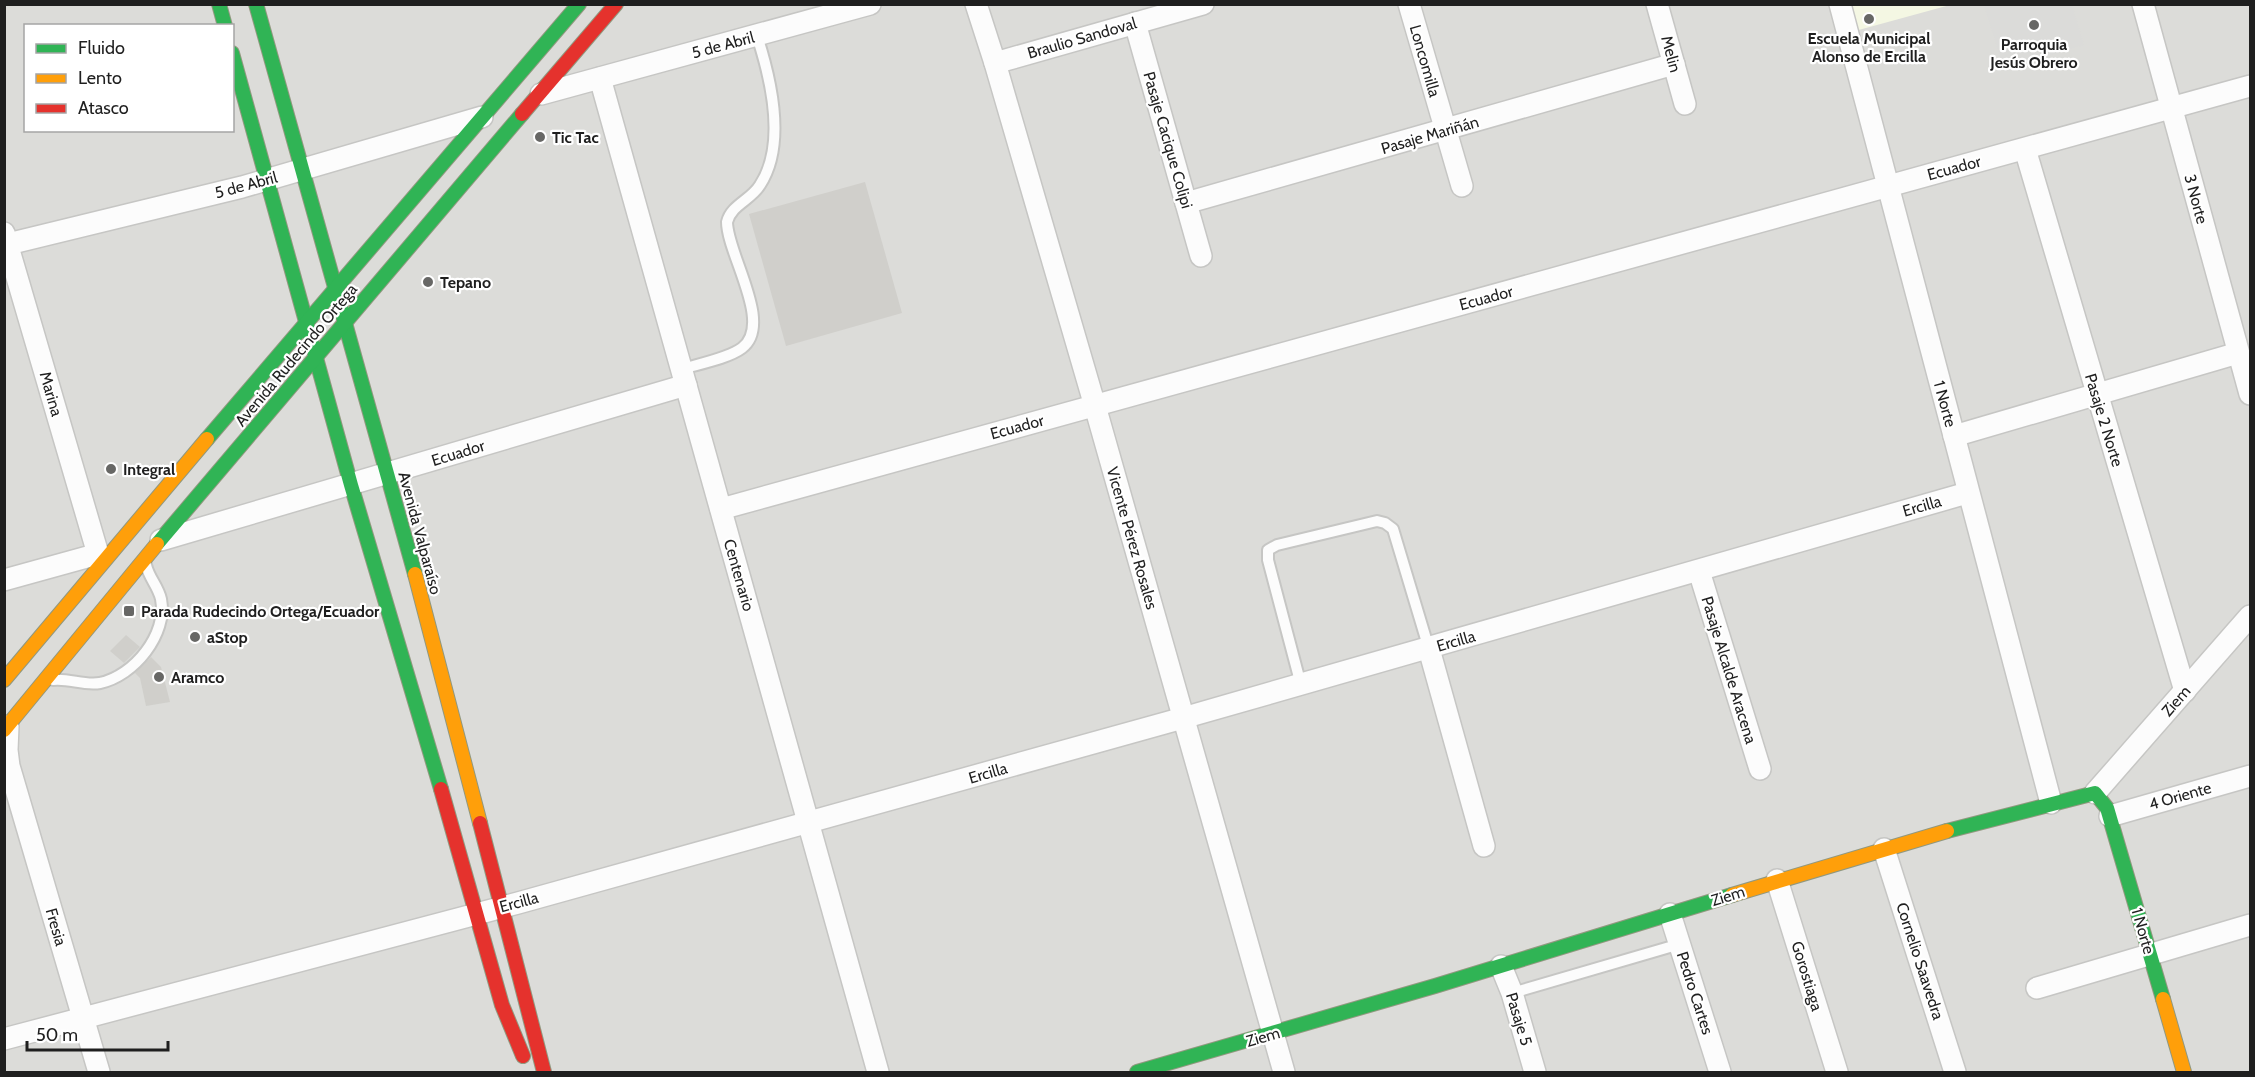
<svg xmlns="http://www.w3.org/2000/svg" width="2255" height="1077" font-family="Cabin,sans-serif">
	<style>
		.residential { fill: #dcdcd9; fill-rule: evenodd }
		.education { fill: #f4f7e3 }
		.religious { fill: #dbdbd9 }
		.building { fill: #d0cfcb }
		.lines { fill: none; stroke-linecap: round; stroke-linejoin: round }
		.lane-casing { stroke: #c6c6c4; stroke-width: 14 }
		.street-casing { stroke: #c6c6c4; stroke-width: 24 }
		.fast-casing { stroke: #91987f; stroke-width: 16 }
		.slow-casing { stroke: #91987f; stroke-width: 16 }
		.jam-casing { stroke: #91987f; stroke-width: 16 }
		.lane { stroke: #fcfcfc; stroke-width: 10 }
		.street { stroke: #fcfcfc; stroke-width: 21 }
		.fast { stroke: #30b455; stroke-width: 14 }
		.slow { stroke: #ff9f0a; stroke-width: 14 }
		.jam { stroke: #e5322d; stroke-width: 14 }
		.poi-dot { fill: #676765; stroke: #fff; stroke-width: 2 }
		.labels { text-anchor: middle; dominant-baseline: central; stroke-width: 4.5; stroke-linejoin: round; paint-order: stroke }
		.street-label { font-size: 16px; fill: #1f1f1f; stroke: #fff }
		.poi-label { font-size: 16px; font-weight: bold; fill: #1f1f1f; stroke: #fff; text-anchor: start }
	</style>
	<rect width="100%" height="100%" fill="#edede8"/>
	<path class="residential" d="M 5,5 L 2250,5 L 2250,1072 L 5,1072 ZM 26,26 L 232,26 L 232,130 L 26,130 Z"/>
	<polygon class="education" points="1837,4 1950,5 1844,34"/>
	<polygon class="religious" points="1984,5 2072,5 2084,45 2004,69"/>
	<g class="building">
		<polygon points="865,182 902,313 786,346 749,214"/>
		<polygon points="126,635 140,647 124,663 110,651"/>
		<polygon points="151,657 161,667 170,702 146,706 140,678 135,673"/>
	</g>
	<g class="lines">
		<g class="lane-casing">
			<g id="lane">
				<path d="M 682,369 C 699,364 729,358 742,348 C 774,324 727,254 727,222 C 731,205 751,200 760,185 C 787,144 771,79 757,36"/>
				<path d="M 53,680 C 69,678 84,686 100,683 C 134,676 168,634 161,599 C 158,586 149,578 146,565"/>
				<polyline points="1301,685 1268,560 1268,550 1277,545 1377,521 1385,523 1393,529 1429,649"/>
				<polyline points="1512,993 1680,944"/>
			</g>
		</g>
		<g class="street-casing">
			<g id="street">
				<polyline points="976,4 995,63 1095,406 1284,1072"/>
				<polyline points="1409,4 1462,186"/>
				<polyline points="1657,4 1685,104"/>
				<polyline points="1840,4 2051,803"/>
				<polyline points="2143,4 2250,394"/>
				<polyline points="1135,23 1201,256"/>
				<polyline points="995,63 1203,4"/>
				<polyline points="600,78 878,1072"/>
				<polyline points="541,94 870,4"/>
				<polyline points="2025,149 2185,691"/>
				<polyline points="1186,203 1674,64"/>
				<polyline points="4,233 98,554"/>
				<polyline points="4,245 242,187 482,117"/>
				<polyline points="1954,436 2238,353"/>
				<polyline points="721,509 2250,86"/>
				<polyline points="161,540 686,385"/>
				<polyline points="1699,571 1760,769"/>
				<polyline points="4,580 98,554"/>
				<polyline points="1429,649 1484,846"/>
				<polyline points="8,726 7,750 9,766 99,1072"/>
				<polyline points="2095,793 2250,616"/>
				<polyline points="2110,816 2250,776"/>
				<polyline points="1884,849 1955,1072"/>
				<polyline points="1777,880 1837,1072"/>
				<polyline points="1670,914 1720,1072"/>
				<polyline points="1501,966 1512,993 1535,1072"/>
				<polyline points="2037,988 2250,925"/>
				<polyline points="4,1039 518,903 1183,718 1967,493"/>
			</g>
		</g>
		<g class="fast-casing">
			<g id="fast">
				<polyline points="219,4 225,26"/>
				<polyline points="256,4 415,574"/>
				<polyline points="232,53 351,485 441,789"/>
				<polyline points="207,439 579,4"/>
				<polyline points="157,544 522,114"/>
				<polyline points="1947,831 2095,793 2107,808 2163,999"/>
				<polyline points="1137,1072 1435,986 1732,895"/>
			</g>
		</g>
		<g class="slow-casing">
			<g id="slow">
				<polyline points="415,574 480,823"/>
				<polyline points="4,680 207,439"/>
				<polyline points="4,730 157,544"/>
				<polyline points="1732,895 1947,831"/>
				<polyline points="2163,999 2184,1072"/>
			</g>
		</g>
		<g class="jam-casing">
			<g id="jam">
				<polyline points="522,114 616,4"/>
				<polyline points="441,789 502,1005 523,1056"/>
				<polyline points="480,823 544,1072"/>
			</g>
		</g>
		<use href="#lane" class="lane"/>
		<use href="#street" class="street"/>
		<use href="#fast" class="fast"/>
		<use href="#slow" class="slow"/>
		<use href="#jam" class="jam"/>
	</g>
	<g class="poi-dot">
		<circle cx="1869" cy="19" r="6"/>
		<circle cx="2034" cy="25" r="6"/>
		<circle cx="540" cy="137" r="6"/>
		<circle cx="428" cy="282" r="6"/>
		<circle cx="111" cy="469" r="6"/>
		<rect x="123" y="605" width="12" height="12" rx="3"/>
		<circle cx="195" cy="637" r="6"/>
		<circle cx="159" cy="677" r="6"/>
	</g>
	<g class="labels">
		<g class="street-label">
			<text transform="translate(1082 38) rotate(-16)">Braulio Sandoval</text>
			<text transform="translate(723 45) rotate(-15)">5 de Abril</text>
			<text transform="translate(1671 54) rotate(75)">Melin</text>
			<text transform="translate(1425 61) rotate(74)">Loncomilla</text>
			<text transform="translate(1430 135) rotate(-16)">Pasaje Mariñán</text>
			<text transform="translate(1168 140) rotate(74)">Pasaje Cacique Colipi</text>
			<text transform="translate(1954 168) rotate(-15)">Ecuador</text>
			<text transform="translate(246 185) rotate(-15)">5 de Abril</text>
			<text transform="translate(2196 199) rotate(75)">3 Norte</text>
			<text transform="translate(1486 298) rotate(-15)">Ecuador</text>
			<text transform="translate(296 355) rotate(-50)">Avenida Rudecindo Ortega</text>
			<text transform="translate(51 394) rotate(74)">Marina</text>
			<text transform="translate(1945 404) rotate(75)">1 Norte</text>
			<text transform="translate(2104 420) rotate(73)">Pasaje 2 Norte</text>
			<text transform="translate(1017 427) rotate(-15)">Ecuador</text>
			<text transform="translate(458 453) rotate(-17)">Ecuador</text>
			<text transform="translate(1922 506) rotate(-16)">Ercilla</text>
			<text transform="translate(420 533) rotate(75)">Avenida Valparaíso</text>
			<text transform="translate(1132 538) rotate(74)">Vicente Pérez Rosales</text>
			<text transform="translate(739 575) rotate(74)">Centenario</text>
			<text transform="translate(1456 641) rotate(-16)">Ercilla</text>
			<text transform="translate(1729 670) rotate(73)">Pasaje Alcalde Aracena</text>
			<text transform="translate(2176 701) rotate(-49)">Ziem</text>
			<text transform="translate(988 773) rotate(-16)">Ercilla</text>
			<text transform="translate(2180 796) rotate(-16)">4 Oriente</text>
			<text transform="translate(1728 896) rotate(-17)">Ziem</text>
			<text transform="translate(519 902) rotate(-15)">Ercilla</text>
			<text transform="translate(56 927) rotate(74)">Fresia</text>
			<text transform="translate(2143 931) rotate(74)">1 Norte</text>
			<text transform="translate(1920 961) rotate(72)">Cornelio Saavedra</text>
			<text transform="translate(1807 976) rotate(73)">Gorostiaga</text>
			<text transform="translate(1695 993) rotate(72)">Pedro Cartes</text>
			<text transform="translate(1519 1019) rotate(73)">Pasaje 5</text>
			<text transform="translate(1263 1037) rotate(-16)">Ziem</text>
		</g>
		<g class="poi-label">
			<text x="1869" y="38" text-anchor="middle">Escuela Municipal<tspan x="1869" dy="18">Alonso de Ercilla</tspan></text>
			<text x="2034" y="44" text-anchor="middle">Parroquia<tspan x="2034" dy="18">Jesús Obrero</tspan></text>
			<text x="552" y="137">Tic Tac</text>
			<text x="440" y="282">Tepano</text>
			<text x="123" y="469">Integral</text>
			<text x="141" y="611">Parada Rudecindo Ortega/Ecuador</text>
			<text x="207" y="637">aStop</text>
			<text x="171" y="677">Aramco</text>
		</g>
	</g>
	<rect width="2255" height="1077" fill="none" stroke="#1f1f1f" stroke-width="12"/>
	<rect x="24" y="24" width="210" height="108" fill="#ffffff" stroke="#a5a5a5" stroke-width="1.5"/>
	<rect x="36" y="44" width="30" height="9" fill="#30b455" stroke="#a5a5a5" stroke-width="1.5"/>
	<text x="78" y="54" font-size="18" fill="#1f1f1f">Fluido</text>
	<rect x="36" y="74" width="30" height="9" fill="#ff9f0a" stroke="#a5a5a5" stroke-width="1.5"/>
	<text x="78" y="84" font-size="18" fill="#1f1f1f">Lento</text>
	<rect x="36" y="104" width="30" height="9" fill="#e5322d" stroke="#a5a5a5" stroke-width="1.5"/>
	<text x="78" y="114" font-size="18" fill="#1f1f1f">Atasco</text>
	<path d="M27 1041v9h141v-9" fill="none" stroke="#1f1f1f" stroke-width="3"/>
	<text x="36" y="1041" font-size="18" fill="#1f1f1f" stroke="#ffffff" stroke-width="4.5" paint-order="stroke">50 m</text>
</svg>
